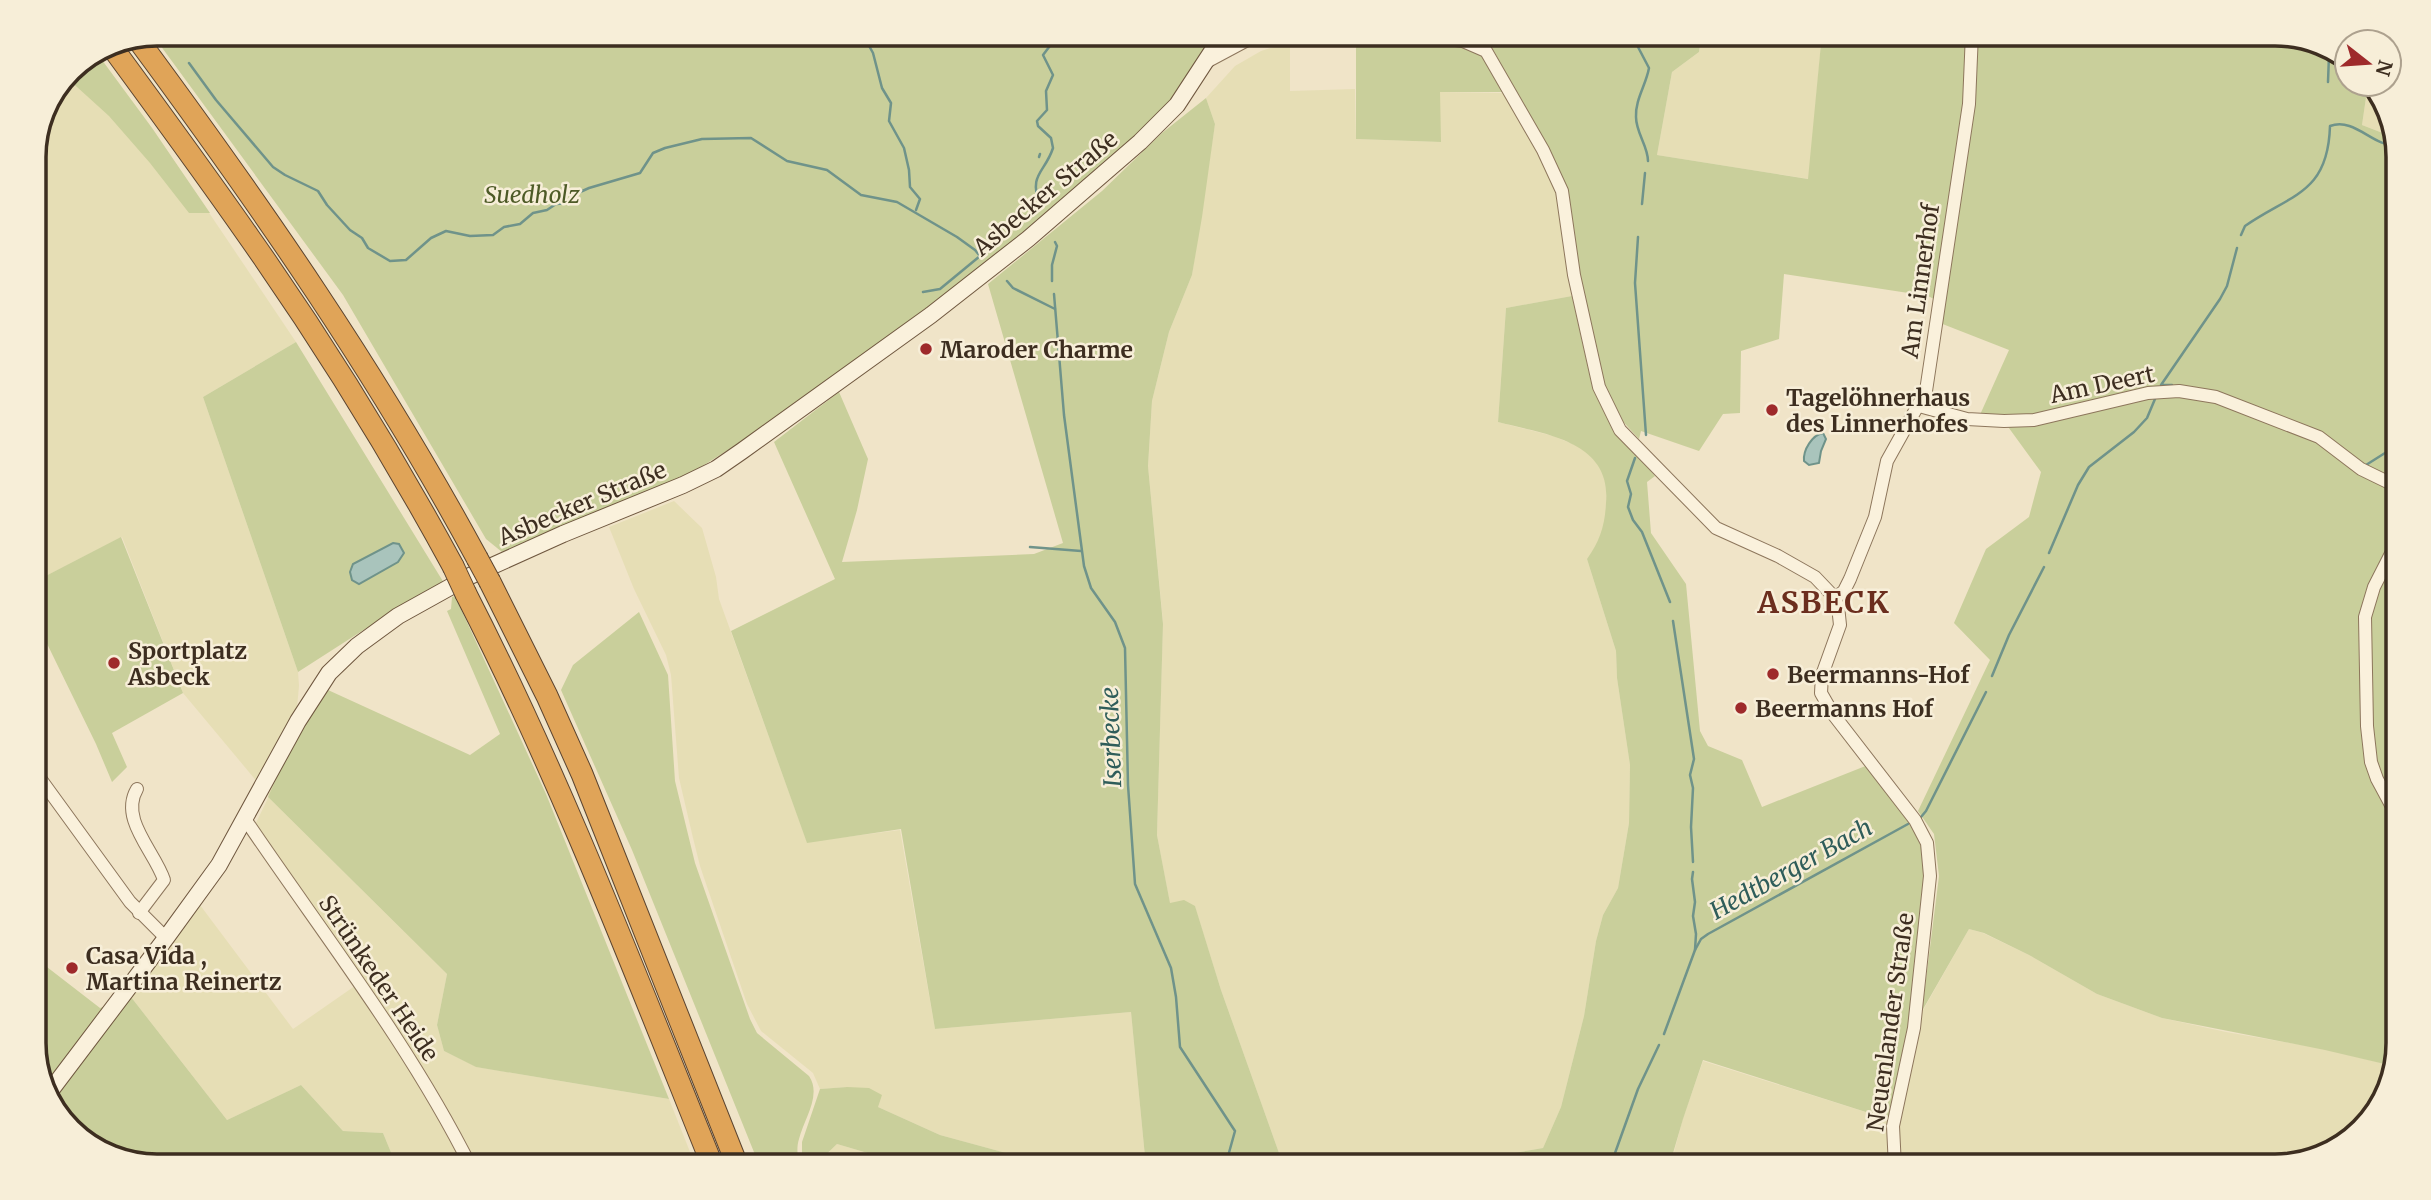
<svg xmlns="http://www.w3.org/2000/svg" width="2431" height="1200" font-family="Merriweather,serif">
	<style>
		.farmland { fill: #e6deb5 }
		.green { fill: #c9cf9b }
		.water { fill: #a9c4bc; stroke: #6f938a; stroke-width: 2 }
		.lines { fill: none; stroke-linecap: round; stroke-linejoin: round }
		.stream { stroke: #6f938a; stroke-width: 2.5 }
		.minor-casing { stroke: #8d765c; stroke-width: 14 }
		.secondary-casing { stroke: #6f573f; stroke-width: 18 }
		.motorway-casing { stroke: #5b4430; stroke-width: 23 }
		.minor { stroke: #faf1dc; stroke-width: 12 }
		.secondary { stroke: #faf1dc; stroke-width: 16 }
		.motorway { stroke: #e0a458; stroke-width: 21 }
		.motorway-bridge-casing { stroke: #5b4430; stroke-width: 23; stroke-linecap: butt }
		.motorway-bridge { stroke: #e0a458; stroke-width: 21 }
		.poi-dot { fill: #9e2a2b; stroke: #f7eed8; stroke-width: 2.5 }
		.labels { text-anchor: middle; dominant-baseline: central; stroke-width: 5; stroke-linejoin: round; paint-order: stroke }
		.street-label { font-size: 23px; fill: #3d2e20; stroke: #f7eed8 }
		.park-label { font-size: 23px; font-style: italic; fill: #4d5a26; stroke: #f7eed8 }
		.poi-label { font-size: 23px; font-weight: bold; fill: #3d2e20; stroke: #f7eed8; text-anchor: start }
		.water-label { font-size: 24px; font-style: italic; fill: #2f5d5a; stroke: #f7eed8 }
		.district-label { font-size: 30px; font-weight: bold; letter-spacing: 2px; fill: #6b2e1e; stroke: #f7eed8 }
		.rim { fill: none; stroke: #3d2e20; stroke-width: 3.5 }
	</style>
	<rect width="100%" height="100%" fill="#f0e4c8"/>
	<g class="farmland">
		<polygon points="1703,33 1822,33 1809,179 1657,155 1672,72 1699,52"/>
		<polygon points="1290,42 1290,91 1355,89 1356,139 1440,142 1440,92 1506,93 1539,153 1558,194 1572,296 1506,308 1498,422 1553,436 1580,447 1598,463 1608,485 1605,524 1598,544 1587,559 1616,651 1617,678 1630,765 1629,823 1618,888 1603,915 1596,941 1584,1016 1561,1107 1543,1148 1435,1167 1284,1167 1221,990 1195,907 1170,904 1157,835 1163,622 1148,466 1152,401 1169,332 1192,275 1215,124 1206,98 1235,66 1261,51"/>
		<polygon points="96,52 152,128 296,342 203,397 298,672 299,686 294,740 269,798 447,974 437,1025 444,1051 477,1067 669,1099 696,1167 397,1167 383,1133 343,1131 301,1085 227,1120 131,997 200,905 293,1029 362,981 254,827 269,796 183,693 122,537 34,582 33,149 70,69"/>
		<polygon points="2368,84 2372,84 2377,88 2393,137 2362,125"/>
		<polygon points="674,501 702,528 716,577 719,599 807,842 900,830 935,1029 1131,1012 1146,1167 1057,1167 940,1135 878,1107 847,1087 820,1089 813,1073 761,1031 747,1004 700,866 693,838 679,778 671,675 666,655 634,589 609,527"/>
		<polygon points="1969,929 1983,933 2029,955 2097,994 2162,1018 2226,1032 2325,1049 2393,1066 2385,1098 2343,1146 2275,1167 1900,1167 1896,1124 1922,1012"/>
		<polygon points="1703,1061 1891,1120 1892,1167 1670,1167 1683,1118"/>
		<polygon points="837,1144 915,1167 813,1167"/>
	</g>
	<g class="green">
		<polygon points="1218,33 1166,108 1126,148 979,269 763,428 696,470 636,498 502,552 486,539 343,295 152,34"/>
		<polygon points="1507,33 1702,33 1699,52 1672,72 1657,155 1808,179 1822,33 1968,33 1964,105 1936,300 1928,296 1784,274 1779,339 1741,351 1740,413 1723,414 1699,451 1641,431 1639,439 1616,414 1605,390 1557,168 1489,42 1502,45"/>
		<path d="M 1974,33 L 2275,33 L 2329,46 L 2347,62 L 2347,84 L 2368,84 L 2362,125 L 2393,137 L 2398,149 L 2398,1044 L 2393,1066 L 2325,1050 L 2162,1018 L 2097,994 L 2029,955 L 1984,933 L 1969,929 L 1922,1011 L 1939,876 L 1934,834 L 1918,811 L 1990,660 L 1954,623 L 1986,549 L 2029,517 L 2041,472 L 2006,424 L 2042,421 L 2160,394 C 2183,391 2204,401 2227,397 C 2152,371 2089,417 2016,419 C 2004,419 1990,421 1979,417 L 2009,350 L 1940,323 L 1971,103 Z"/>
		<path d="M 1356,36 C 1394,46 1447,33 1478,53 C 1490,60 1499,81 1507,92 L 1440,92 L 1441,142 L 1356,139 Z"/>
		<polygon points="96,52 152,128 210,213 189,213 150,163 109,116 66,77 70,69"/>
		<polygon points="1206,98 1215,124 1202,217 1192,275 1169,332 1152,401 1148,466 1163,624 1157,835 1170,903 1184,900 1195,906 1221,990 1284,1167 1146,1167 1131,1012 935,1029 901,829 807,843 731,631 835,579 774,442 839,392 868,459 857,510 842,562 1034,554 1063,543 988,284 1102,191 1162,133"/>
		<path d="M 1572,296 L 1592,386 L 1614,428 L 1655,476 L 1647,482 L 1651,533 L 1686,584 L 1700,731 L 1708,746 L 1742,760 L 1762,807 L 1868,765 C 1886,786 1909,812 1920,838 C 1925,850 1925,864 1925,876 L 1912,1011 L 1891,1120 L 1703,1060 L 1683,1119 L 1669,1167 L 1435,1167 L 1543,1148 L 1561,1107 L 1584,1016 L 1596,941 L 1603,915 L 1618,888 L 1629,823 L 1630,765 L 1617,678 L 1616,651 L 1587,559 C 1600,541 1605,525 1606,503 C 1612,441 1545,434 1498,422 L 1506,308 Z"/>
		<polygon points="296,342 444,583 365,629 298,672 203,397"/>
		<polygon points="121,537 183,693 112,733 127,767 112,782 96,744 34,617 34,582"/>
		<polygon points="455,596 546,794 669,1099 476,1067 444,1051 437,1025 447,974 268,797 294,740 328,690 470,755 500,734 447,611 451,609 452,597"/>
		<path d="M 639,612 L 668,675 L 675,781 L 695,863 L 750,1019 L 757,1033 L 809,1076 C 822,1095 804,1119 799,1139 C 796,1148 798,1158 799,1167 L 760,1167 L 632,850 L 561,690 L 573,665 Z"/>
		<polygon points="34,957 100,1008 131,997 227,1120 301,1085 343,1131 383,1133 397,1167 156,1167 102,1154 54,1112 34,1052"/>
		<polygon points="847,1087 869,1088 882,1095 878,1107 940,1135 1057,1167 915,1167 837,1144 813,1167 802,1167 802,1142 820,1089"/>
	</g>
	<g class="water">
		<path d="M 1823,433 L 1826,439 L 1821,451 L 1819,463 L 1809,465 L 1804,461 C 1803,450 1812,435 1823,433 Z"/>
		<polygon points="393,543 399,544 404,553 398,562 359,584 352,580 350,572 353,564"/>
	</g>
	<g class="lines">
		<g class="stream">
			<polyline points="862,33 873,53 882,88 891,103 889,121 904,148 909,170 910,187 920,199 916,210"/>
			<path d="M 1637,33 L 1638,47 L 1649,68 C 1646,85 1635,100 1636,117 C 1636,133 1648,146 1648,161"/>
			<polyline points="189,63 216,100 273,167 285,175 318,191 327,205 350,230 362,238 368,248 390,261 406,260 431,238 446,231 470,236 493,235 504,227 520,224 533,213 547,210 556,204 570,203 578,193 589,188 640,173 653,153 665,148 702,139 751,138 787,161 827,170 861,195 897,202 957,237 975,250 980,256 940,289 923,292"/>
			<polyline points="2328,82 2329,55"/>
			<polyline points="1039,157 1040,154"/>
			<polyline points="1031,200 1035,204 1039,203"/>
			<polyline points="1642,204 1645,173"/>
			<path d="M 1040,205 C 1028,174 1045,173 1053,148 L 1051,138 L 1038,126 L 1037,121 L 1047,110 L 1046,91 L 1053,75 L 1043,55 L 1059,34"/>
			<path d="M 2241,235 L 2245,226 C 2291,194 2328,194 2330,126 C 2355,117 2373,147 2396,145"/>
			<polyline points="1638,237 1635,283 1646,435"/>
			<polyline points="1007,281 1013,288 1055,309"/>
			<polyline points="1052,281 1052,265 1057,246 1055,242"/>
			<polyline points="1054,294 1064,415 1084,566 1091,588 1115,622 1125,648 1128,785 1135,884 1171,968 1176,997 1180,1047 1235,1131 1225,1167"/>
			<polyline points="2172,385 2161,385 2220,299 2227,286 2237,248"/>
			<polyline points="1635,458 1627,481 1631,494 1628,507 1633,520 1642,532 1670,602"/>
			<polyline points="2366,465 2385,453 2398,453"/>
			<polyline points="1030,547 1081,551"/>
			<polyline points="2049,553 2078,485 2089,467 2134,432 2147,418 2155,399"/>
			<polyline points="1673,621 1694,759 1690,775 1693,788 1691,827 1693,862"/>
			<polyline points="1992,676 2009,635 2044,567"/>
			<polyline points="1921,817 1926,811 1986,692"/>
			<polyline points="1695,950 1701,939 1708,934 1908,824"/>
			<polyline points="1664,1034 1695,950 1696,934 1693,916 1695,902 1692,879 1693,872"/>
			<polyline points="1610,1167 1638,1089 1659,1045"/>
		</g>
		<g class="minor-casing">
			<g id="minor">
				<polyline points="1403,33 1463,41 1486,51 1543,150 1562,191 1574,275 1599,387 1620,430 1716,528 1778,556 1815,577 1835,598 1838,606 1840,625 1822,675 1821,693 1833,714 1915,820 1927,843 1930,876 1914,1028 1893,1126 1895,1167"/>
				<polyline points="1208,61 1251,38 1265,33"/>
				<polyline points="1919,406 1967,419 2004,421 2034,420 2148,393 2179,391 2216,397 2319,437 2361,469 2398,487"/>
				<polyline points="2398,540 2374,587 2365,617 2367,726 2371,762 2377,779 2398,818"/>
				<polyline points="1835,598 1844,591 1850,579 1875,517 1887,461 1926,391 1969,104 1972,33"/>
				<polyline points="34,770 130,902 166,938"/>
				<path d="M 137,789 C 119,819 155,852 164,880 L 139,913"/>
				<path d="M 245,819 C 322,933 409,1043 471,1167"/>
			</g>
		</g>
		<g class="secondary-casing">
			<polyline id="secondary" points="48,1094 166,938 219,865 298,721 329,673 357,646 398,616 470,576 563,534 683,485 716,469 742,451 931,315 1028,239 1140,142 1177,105 1224,33"/>
		</g>
		<g class="motorway-casing">
			<g id="motorway">
				<path d="M 136,37 C 261,206 377,373 477,558"/>
				<path d="M 109,43 C 156,107 203,171 249,237 C 323,342 391,452 453,566"/>
				<polyline points="490,582 547,696 582,774 738,1167"/>
				<path d="M 466,594 C 561,779 635,973 713,1167"/>
			</g>
		</g>
		<use href="#minor" class="minor"/>
		<use href="#secondary" class="secondary"/>
		<use href="#motorway" class="motorway"/>
		<g class="motorway-bridge-casing">
			<g id="motorway-bridge">
				<polyline points="477,558 490,582"/>
				<polyline points="453,566 466,594"/>
			</g>
		</g>
		<use href="#motorway-bridge" class="motorway-bridge"/>
	</g>
	<g class="poi-dot">
		<circle cx="926" cy="349" r="7"/>
		<circle cx="1772" cy="410" r="7"/>
		<circle cx="114" cy="663" r="7"/>
		<circle cx="1773" cy="674" r="7"/>
		<circle cx="1741" cy="708" r="7"/>
		<circle cx="72" cy="968" r="7"/>
	</g>
	<g class="labels">
		<g class="street-label">
			<text transform="translate(1045 193) rotate(-40)">Asbecker Straße</text>
			<text transform="translate(1920 281) rotate(-82)">Am Linnerhof</text>
			<text transform="translate(2102 384) rotate(-12)">Am Deert</text>
			<text transform="translate(582 503) rotate(-23)">Asbecker Straße</text>
			<text transform="translate(379 978) rotate(56)">Strünkeder Heide</text>
			<text transform="translate(1890 1022) rotate(-82)">Neuenlander Straße</text>
		</g>
		<g class="park-label">
			<text x="532" y="194">Suedholz</text>
		</g>
		<g class="poi-label">
			<text x="940" y="349">Maroder Charme</text>
			<text x="1786" y="397">Tagelöhnerhaus<tspan x="1786" dy="26">des Linnerhofes</tspan></text>
			<text x="128" y="650">Sportplatz<tspan x="128" dy="26">Asbeck</tspan></text>
			<text x="1787" y="674">Beermanns-Hof</text>
			<text x="1755" y="708">Beermanns Hof</text>
			<text x="86" y="955">Casa Vida ,<tspan x="86" dy="26">Martina Reinertz</tspan></text>
		</g>
		<g class="water-label">
			<text transform="translate(1111 737) rotate(-92)">Iserbecke</text>
			<text transform="translate(1791 869) rotate(-29)">Hedtberger Bach</text>
		</g>
		<g class="district-label">
			<text x="1824" y="602">ASBECK</text>
		</g>
	</g>
	<path d="M0 0H2431V1200H0ZM157 46H2275A111 111 0 0 1 2386 157V1043A111 111 0 0 1 2275 1154H157A111 111 0 0 1 46 1043V157A111 111 0 0 1 157 46Z" fill="#f7eed8" fill-rule="evenodd"/>
	<path class="rim" d="M157 46H2275A111 111 0 0 1 2386 157V1043A111 111 0 0 1 2275 1154H157A111 111 0 0 1 46 1043V157A111 111 0 0 1 157 46Z"/>
	<g transform="translate(2368 63) rotate(107)"><circle r="33" fill="#f7eed8" stroke="#ada18e" stroke-width="2"/>
	<path d="M0-5L12 26L0 18L-12 26Z" fill="#9e2a2b"/>
	<text y="-10" font-size="19" font-weight="bold" text-anchor="middle" fill="#3d2e20">N</text>
	</g>
</svg>
